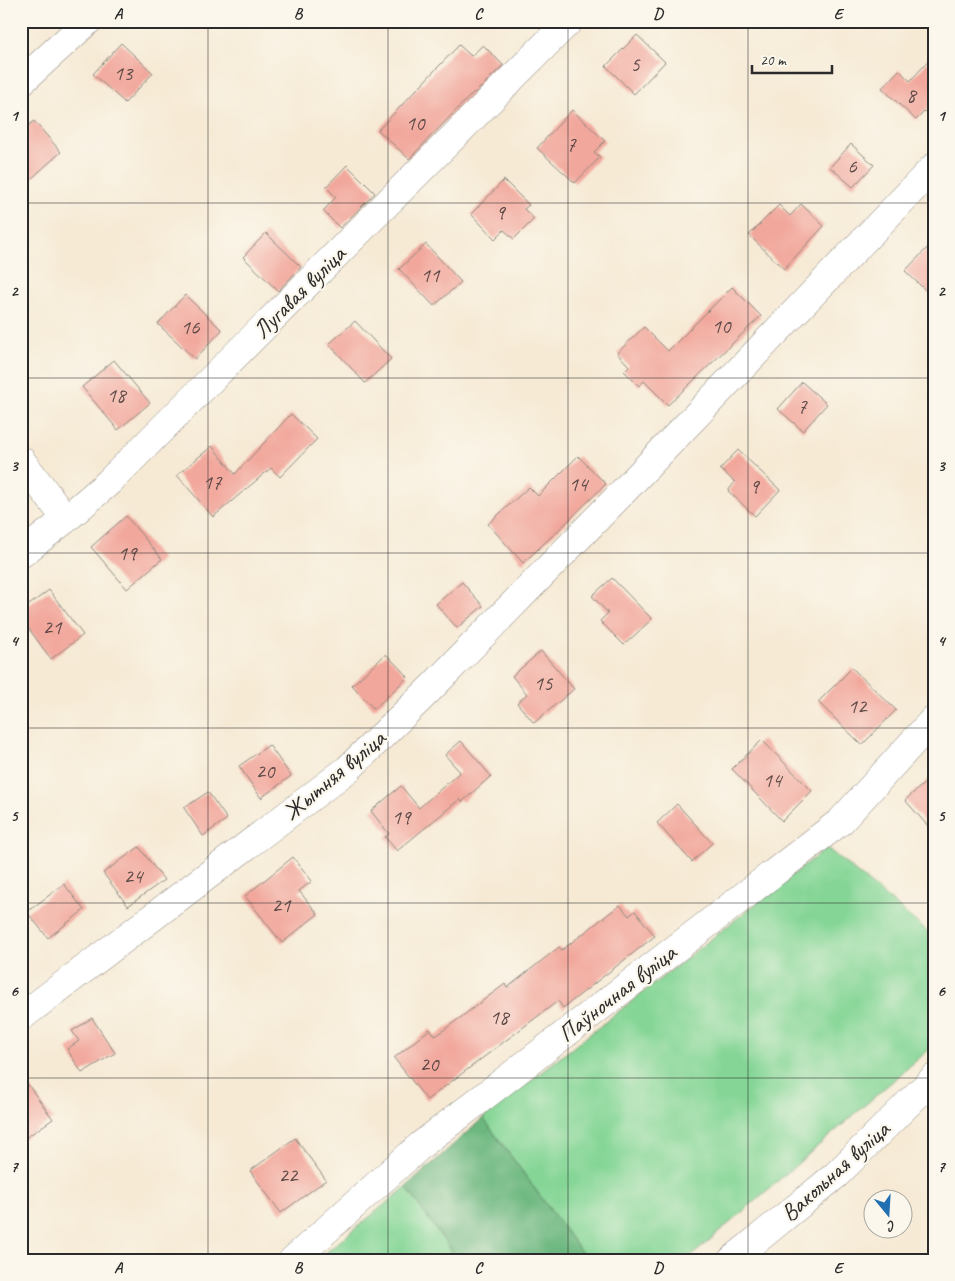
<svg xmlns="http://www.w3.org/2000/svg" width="955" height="1281" font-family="Caveat,sans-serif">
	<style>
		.green { fill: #85d696; stroke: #588060 }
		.forest { fill: #6cb77f; stroke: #4c7155 }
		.building { fill: #f2a79c }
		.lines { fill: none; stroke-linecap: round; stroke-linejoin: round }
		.minor-casing { stroke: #908a80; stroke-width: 29 }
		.minor { stroke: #fff; stroke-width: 28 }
		.grid { fill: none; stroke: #2b2b2b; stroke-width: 1; stroke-opacity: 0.55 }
		.labels { text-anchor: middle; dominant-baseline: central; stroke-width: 4.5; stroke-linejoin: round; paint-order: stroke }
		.number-label { font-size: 21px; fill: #5d4a47 }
		.street-label { font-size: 24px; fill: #2b2b2b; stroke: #fbf7ec }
		.neatline { fill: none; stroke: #2b2b2b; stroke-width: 2 }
		.grid-label { font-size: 16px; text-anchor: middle; font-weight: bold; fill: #2b2b2b }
	</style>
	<rect width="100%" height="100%" fill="#fbf7ec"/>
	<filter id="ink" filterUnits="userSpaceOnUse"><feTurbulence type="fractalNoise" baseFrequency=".02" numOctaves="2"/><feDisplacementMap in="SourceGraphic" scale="10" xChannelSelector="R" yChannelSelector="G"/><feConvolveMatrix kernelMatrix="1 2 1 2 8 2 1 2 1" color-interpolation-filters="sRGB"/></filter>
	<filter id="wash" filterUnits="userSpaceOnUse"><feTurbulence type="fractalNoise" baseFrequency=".0096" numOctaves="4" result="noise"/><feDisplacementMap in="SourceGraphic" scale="20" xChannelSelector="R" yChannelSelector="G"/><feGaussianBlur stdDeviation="1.12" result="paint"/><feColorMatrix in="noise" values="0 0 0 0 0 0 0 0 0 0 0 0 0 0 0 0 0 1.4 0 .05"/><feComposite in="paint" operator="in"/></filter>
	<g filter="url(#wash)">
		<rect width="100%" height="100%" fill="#f6ead5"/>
		<g class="green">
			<polygon points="827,848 934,937 934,1045 687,1260 587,1260 483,1118"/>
			<polygon points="406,1187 458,1260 317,1260"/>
		</g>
		<polygon class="forest" points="483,1118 587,1260 458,1260 406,1187"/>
		<g id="blocks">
			<g class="building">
				<polygon points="637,35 665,62 634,94 606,66"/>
				<polygon points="121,43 153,73 125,103 93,74"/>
				<polygon points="459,45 471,56 483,45 503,65 475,93 474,92 409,159 378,130"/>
				<polygon points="934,55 934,102 916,120 882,88 899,70 910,81"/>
				<polygon points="572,110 605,141 594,152 600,157 575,183 537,148"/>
				<polygon points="34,121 61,152 31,179 21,168 21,132"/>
				<polygon points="851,144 874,165 853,187 830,167"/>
				<polygon points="347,165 375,193 340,228 323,211 336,197 326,187"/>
				<polygon points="504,180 529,205 524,209 534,219 514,239 504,230 495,239 471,214"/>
				<polygon points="801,204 824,226 784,269 749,235 779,205 790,216"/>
				<polygon points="266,233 301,267 278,291 243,257"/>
				<polygon points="934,241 934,298 905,271"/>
				<polygon points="426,244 461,282 434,306 399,269"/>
				<polygon points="732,287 761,316 668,405 644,381 639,386 624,371 629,366 617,353 644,327 668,351"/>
				<polygon points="185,295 222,330 195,359 158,324"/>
				<polygon points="355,321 391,359 365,383 329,344"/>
				<polygon points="114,360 150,403 118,430 82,387"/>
				<polygon points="802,382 827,404 803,431 778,409"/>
				<polygon points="291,414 317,439 280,477 271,468 213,517 177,475 212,446 235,474"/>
				<polygon points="738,450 780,490 755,516 728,491 735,482 720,469"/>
				<polygon points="578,456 606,484 564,525 523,563 488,524 529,487 538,496"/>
				<polygon points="126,516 162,559 127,589 91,547"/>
				<polygon points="612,578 652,619 624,645 600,621 608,613 592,596"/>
				<polygon points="462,582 483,606 457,628 436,604"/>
				<polygon points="49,590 83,635 51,659 21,618 21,611"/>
				<polygon points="541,651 574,689 534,723 517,703 527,694 512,676"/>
				<polygon points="386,654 408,677 374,709 352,685"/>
				<polygon points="852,668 896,710 862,745 818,702"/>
				<polygon points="762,740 812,791 782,821 732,769"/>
				<polygon points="461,741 491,776 462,802 460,799 397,851 385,837 389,834 371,811 401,786 419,808 460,772 445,755"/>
				<polygon points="269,745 291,776 261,798 239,766"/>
				<polygon points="934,775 934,833 905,800"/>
				<polygon points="208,792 227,819 203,836 184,808"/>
				<polygon points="677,804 712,843 692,862 657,823"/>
				<polygon points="139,847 164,880 128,906 103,873"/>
				<polygon points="293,857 312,881 299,891 318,914 282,943 245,896"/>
				<polygon points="64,884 84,910 48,938 27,912"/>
				<polygon points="620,905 629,916 635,911 655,936 563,1008 558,1001 427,1100 394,1058 430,1029 436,1036 505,984 507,988 559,947 562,950"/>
				<polygon points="92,1018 115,1053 82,1073 67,1049 79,1041 72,1031"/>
				<polygon points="21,1075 53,1119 21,1141"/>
				<polygon points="295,1138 326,1180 281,1213 250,1171"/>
			</g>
		</g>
	</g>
	<g filter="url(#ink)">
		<use href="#blocks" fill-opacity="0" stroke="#908a80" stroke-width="1"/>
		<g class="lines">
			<g class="minor-casing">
				<g id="minor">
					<polyline points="21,82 88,21"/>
					<polyline points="21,460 66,519"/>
					<polyline points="21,554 66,519 109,482 569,21"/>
					<polyline points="21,1017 348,769 429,690 616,499 934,167"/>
					<polyline points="293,1260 421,1145 841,821 934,719"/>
					<polyline points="732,1260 836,1175 934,1078"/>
				</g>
			</g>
			<use href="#minor" class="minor"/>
		</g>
	</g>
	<path class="grid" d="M 208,21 L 208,1260M 388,21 L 388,1260M 568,21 L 568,1260M 748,21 L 748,1260M 21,203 L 934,203M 21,378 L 934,378M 21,553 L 934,553M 21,728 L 934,728M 21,903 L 934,903M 21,1078 L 934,1078"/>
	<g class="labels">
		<g class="number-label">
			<text x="635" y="64">5</text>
			<text x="123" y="73">13</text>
			<text x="911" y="95">8</text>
			<text x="415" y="123">10</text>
			<text x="571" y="144">7</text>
			<text x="852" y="166">6</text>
			<text x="500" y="212">9</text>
			<text x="430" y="275">11</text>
			<text x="721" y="326">10</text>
			<text x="190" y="327">16</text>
			<text x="116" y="395">18</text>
			<text x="802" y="406">7</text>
			<text x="212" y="482">17</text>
			<text x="578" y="484">14</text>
			<text x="754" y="486">9</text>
			<text x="127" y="553">19</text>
			<text x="52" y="627">21</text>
			<text x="543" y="683">15</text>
			<text x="857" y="706">12</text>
			<text x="265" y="771">20</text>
			<text x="772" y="780">14</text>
			<text x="401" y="817">19</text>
			<text x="133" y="876">24</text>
			<text x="281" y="905">21</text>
			<text x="499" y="1017">18</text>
			<text x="429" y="1064">20</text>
			<text x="288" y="1175">22</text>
		</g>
		<g class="street-label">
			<text transform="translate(299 292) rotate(-45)">Лугавая вуліца</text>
			<text transform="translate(334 775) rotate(-40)">Жытняя вуліца</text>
			<text transform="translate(617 993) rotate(-38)">Паўночная вуліца</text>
			<text transform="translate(835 1171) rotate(-42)">Вакольная вуліца</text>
		</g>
	</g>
	<rect width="955" height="1281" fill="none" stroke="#fbf7ec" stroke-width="55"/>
	<g transform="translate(888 1214) rotate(162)"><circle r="24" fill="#fbf7ec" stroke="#a8a59f"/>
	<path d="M0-4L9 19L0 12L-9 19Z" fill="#1f6fb2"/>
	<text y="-8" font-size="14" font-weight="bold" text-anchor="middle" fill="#2b2b2b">С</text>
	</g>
	<path d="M752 65v8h80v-8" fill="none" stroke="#2b2b2b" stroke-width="2.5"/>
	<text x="760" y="65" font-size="15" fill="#2b2b2b" stroke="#fbf7ec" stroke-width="4" paint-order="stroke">20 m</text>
	<rect x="28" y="28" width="900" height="1226" class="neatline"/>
	<g class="grid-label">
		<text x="118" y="19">A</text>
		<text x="298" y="19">B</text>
		<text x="478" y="19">C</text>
		<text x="658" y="19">D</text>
		<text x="838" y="19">E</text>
		<text x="14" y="121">1</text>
		<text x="941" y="121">1</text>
		<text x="14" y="296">2</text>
		<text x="941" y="296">2</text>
		<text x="14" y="471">3</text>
		<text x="941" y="471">3</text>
		<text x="14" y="646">4</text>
		<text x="941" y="646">4</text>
		<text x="14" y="821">5</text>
		<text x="941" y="821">5</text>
		<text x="14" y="996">6</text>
		<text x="941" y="996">6</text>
		<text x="14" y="1172">7</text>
		<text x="941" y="1172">7</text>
		<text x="118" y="1273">A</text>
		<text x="298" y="1273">B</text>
		<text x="478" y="1273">C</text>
		<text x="658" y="1273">D</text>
		<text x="838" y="1273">E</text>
	</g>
</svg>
